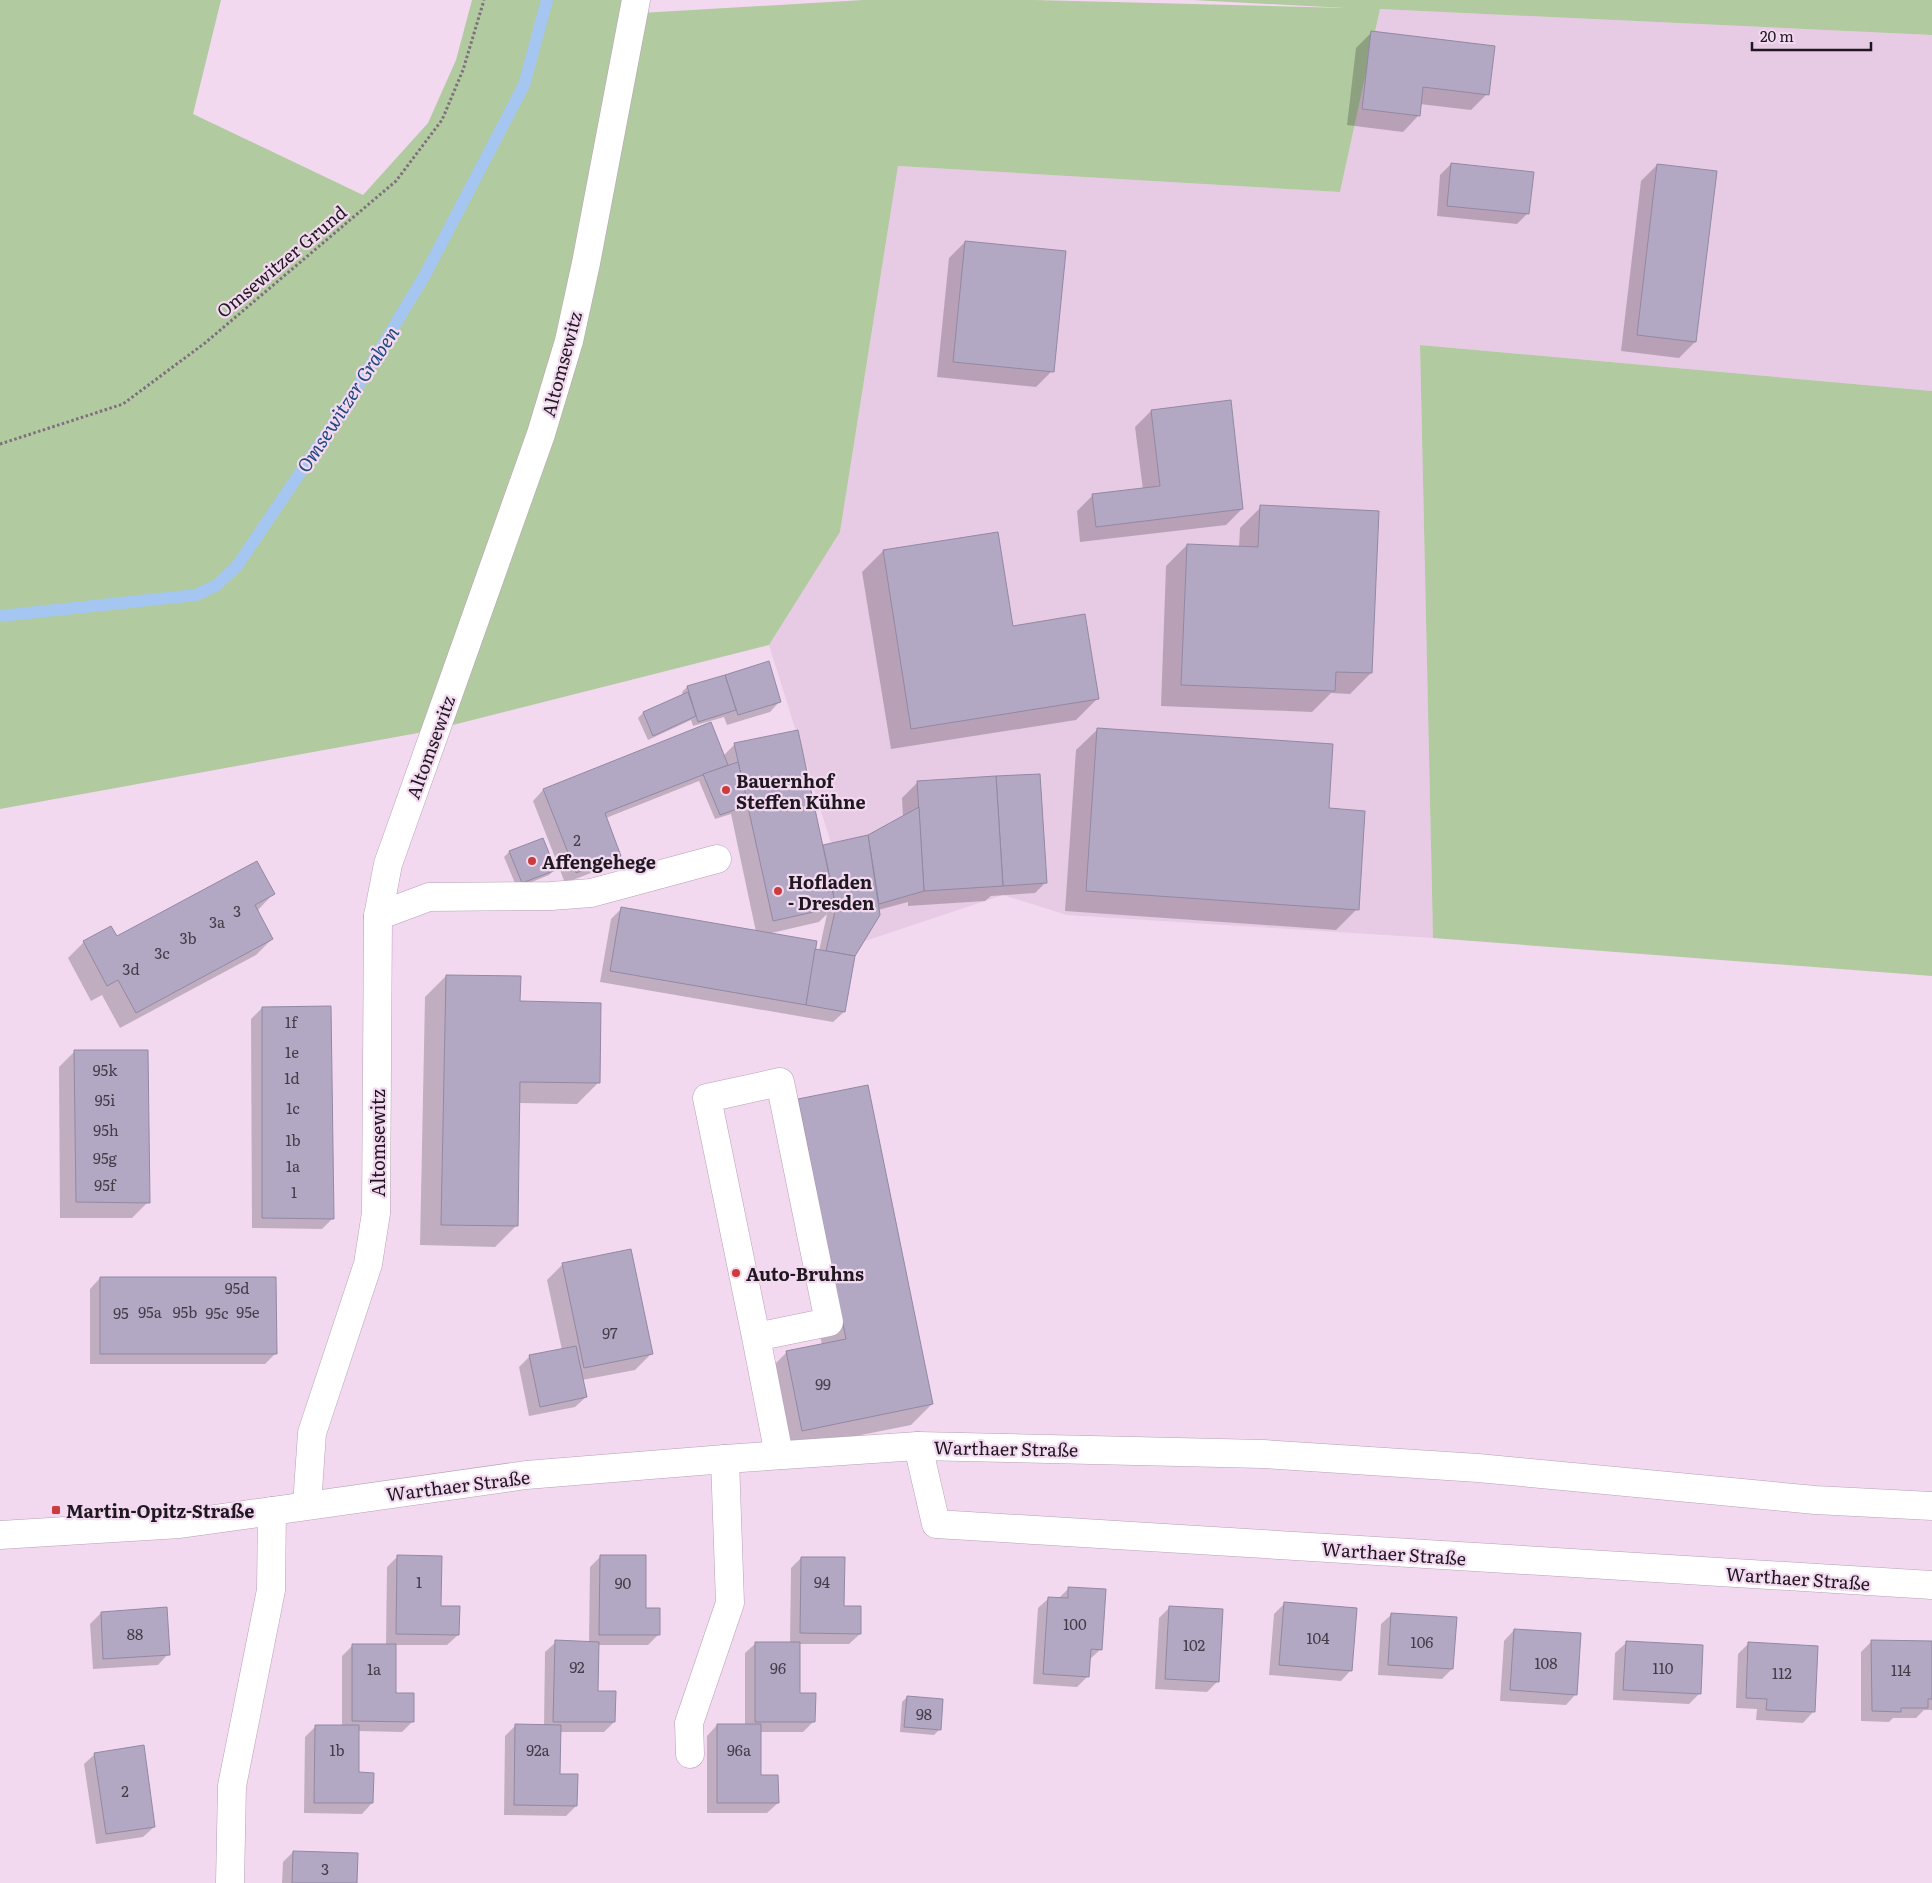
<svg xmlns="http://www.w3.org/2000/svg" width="1932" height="1883" font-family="Literata,serif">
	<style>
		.built { fill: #e7cae4 }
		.green { fill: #b1caa0 }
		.shadow { fill: #0003; fill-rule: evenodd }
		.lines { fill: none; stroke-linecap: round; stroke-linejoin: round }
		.stream { stroke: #a5c6f1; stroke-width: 12 }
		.building { fill: #b3a8c3; stroke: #9388a2 }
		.minor-casing { stroke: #b7a0b5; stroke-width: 29 }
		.path { stroke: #7f6f7e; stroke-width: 3; stroke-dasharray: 2.5 2.5; stroke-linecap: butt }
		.minor { stroke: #fff; stroke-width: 28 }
		.poi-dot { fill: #cb3c3a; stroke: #f2d9f0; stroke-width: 2 }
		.labels { text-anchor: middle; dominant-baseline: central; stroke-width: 4.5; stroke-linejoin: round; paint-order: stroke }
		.number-label { font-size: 15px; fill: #453c49 }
		.street-label { font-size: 18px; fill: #201820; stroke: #f2d9f0 }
		.poi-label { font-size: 18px; font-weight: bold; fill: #201820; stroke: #f2d9f0; text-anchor: start }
		.water-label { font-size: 19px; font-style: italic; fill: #1e497e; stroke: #f2d9f0 }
	</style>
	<rect width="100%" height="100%" fill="#f2d9f0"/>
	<polygon class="built" points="1380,9 1932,35 1932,391 1420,345 1433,938 1067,915 1003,895 862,942 769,645 840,532 898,166 1340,192"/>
	<g class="green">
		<polygon points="0,0 221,0 193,114 363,195 428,123 456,60 472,0 626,0 624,14 863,0 1034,0 1345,8 1193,0 1932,0 1932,35 1380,9 1340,192 898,166 840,532 769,645 429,731 0,809"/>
		<polygon points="1420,345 1932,391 1932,976 1433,938"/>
	</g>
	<g class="shadow">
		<polygon points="1372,32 1487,94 1471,110 1420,104 1418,116 1403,132 1347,125 1356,48"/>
		<polygon points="1451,164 1528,213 1517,224 1437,216 1440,175"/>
		<polygon points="1657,165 1695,342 1679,358 1621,351 1641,181"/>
		<polygon points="965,242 1052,371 1036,387 937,377 949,258"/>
		<polygon points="1151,411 1242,509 1226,525 1080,542 1077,511 1093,495 1143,490 1135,427"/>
		<polygon points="1261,507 1371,673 1350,694 1331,693 1312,712 1161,706 1166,566 1187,545 1239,547 1240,528"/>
		<polygon points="883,551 1097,699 1076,720 891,749 862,572"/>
		<polygon points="768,662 780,701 770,712 727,725 724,717 693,726 691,720 648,740 638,718 643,713 683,695 682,692 687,687"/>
		<path d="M 710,724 L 723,756 L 735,744 L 822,847 L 869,837 L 903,818 L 902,798 L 918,782 L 1046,882 L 1035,893 L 991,896 L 985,901 L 908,906 L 908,902 L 878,910 L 854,956 L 844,1012 L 833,1022 L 600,982 L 611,919 L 621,909 L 756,932 L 731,814 L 715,819 L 699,781 L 606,818 L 620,855 L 609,866 L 565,883 L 533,801 L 543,790 ZM 827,914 L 819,951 L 767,934 L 819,922 Z"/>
		<polygon points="1098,729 1357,909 1336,930 1065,911 1076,750"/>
		<polygon points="542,839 554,870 549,875 517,888 504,857 509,852"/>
		<polygon points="273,894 258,910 272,939 256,955 120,1028 102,995 91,1001 68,958 84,942 117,938"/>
		<polygon points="446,976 519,1002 598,1083 577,1104 519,1103 516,1226 495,1247 420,1245 425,997"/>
		<polygon points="262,1008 333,1218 322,1229 252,1228 251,1019"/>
		<polygon points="75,1051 148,1202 132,1218 60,1218 59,1067"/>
		<polygon points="798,1100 932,1404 911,1425 781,1451 766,1373 787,1352 822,1345 777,1121"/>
		<polygon points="563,1264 651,1354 635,1370 582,1380 586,1397 575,1407 529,1416 519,1367 530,1356 562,1350 547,1280"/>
		<polygon points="100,1278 275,1354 265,1364 90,1364 90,1289"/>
		<polygon points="398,1556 440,1607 458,1635 447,1645 395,1645 395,1694 413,1721 402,1732 358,1731 358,1774 372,1803 362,1814 304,1813 305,1737 316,1726 342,1726 342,1656 353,1645 386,1645 387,1567"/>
		<polygon points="600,1557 644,1609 658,1635 648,1645 598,1645 597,1693 614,1722 604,1732 560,1732 559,1776 576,1806 566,1816 504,1815 505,1736 516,1725 544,1726 545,1652 556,1642 589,1643 590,1567"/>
		<polygon points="801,1558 843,1607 860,1634 849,1644 799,1644 799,1694 814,1721 803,1732 760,1732 760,1776 778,1803 767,1813 707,1813 707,1736 717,1725 745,1725 745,1653 756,1643 790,1643 791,1568"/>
		<polygon points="1069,1588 1101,1649 1089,1660 1088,1676 1077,1687 1033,1684 1038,1608 1049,1598 1059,1598"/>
		<polygon points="1285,1603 1351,1670 1341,1681 1269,1675 1274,1614"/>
		<polygon points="1170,1607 1218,1681 1207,1692 1155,1689 1159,1618"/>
		<polygon points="101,1613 168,1654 158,1665 93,1669 90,1624"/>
		<polygon points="1392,1614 1452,1669 1442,1679 1378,1675 1381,1624"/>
		<polygon points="1514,1630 1576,1694 1566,1705 1500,1701 1504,1641"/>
		<polygon points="1872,1641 1932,1642 1932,1710 1924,1710 1916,1718 1893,1718 1889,1722 1861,1721 1861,1652"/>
		<polygon points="1626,1643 1700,1693 1689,1704 1613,1700 1615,1653"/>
		<polygon points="1749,1643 1813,1712 1803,1723 1756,1720 1757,1709 1736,1708 1738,1654"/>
		<polygon points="907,1697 939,1730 934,1735 900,1732 902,1702"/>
		<polygon points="95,1754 154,1827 143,1837 96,1844 84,1764"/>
		<polygon points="293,1852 356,1883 282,1883 283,1862"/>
	</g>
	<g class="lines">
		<polyline class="stream" points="0,616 196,595 217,585 237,566 352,396 425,275 524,85 547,0"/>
	</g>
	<g class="building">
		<polygon points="1371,31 1495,46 1489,95 1423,87 1420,116 1362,109"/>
		<polygon points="1451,163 1534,172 1529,214 1447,206"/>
		<polygon points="1657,164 1717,171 1696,342 1637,335"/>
		<polygon points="965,241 1066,251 1054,372 953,362"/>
		<polygon points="1231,400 1243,509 1096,527 1092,494 1160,486 1151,410"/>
		<polygon points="1260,505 1379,511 1372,673 1336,672 1335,691 1181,685 1187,544 1258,547"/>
		<polygon points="998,532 1013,626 1085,614 1099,699 911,729 883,550"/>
		<polygon points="769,661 781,702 738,715 725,675"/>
		<polygon points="725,675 736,710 698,722 687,686"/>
		<polygon points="688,692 696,716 653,736 643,712"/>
		<polygon points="711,722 728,765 605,813 621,856 576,873 543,789"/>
		<polygon points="1097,728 1333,744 1329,808 1365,811 1359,910 1086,891"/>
		<polygon points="798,730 836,907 773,921 734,743"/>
		<polygon points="738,762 748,805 720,815 703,774"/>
		<polygon points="1040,774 1047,883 1003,886 996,776"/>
		<polygon points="996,776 1003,886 924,891 917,781"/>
		<polygon points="919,807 924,891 879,904 868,835"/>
		<polygon points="868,835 880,915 855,956 826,951 836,907 823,845"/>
		<polygon points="543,838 556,870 522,883 509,851"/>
		<polygon points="257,861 275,894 255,905 273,939 136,1013 118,980 107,986 83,941 111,926 117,936"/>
		<polygon points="621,907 817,941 806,1005 610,971"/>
		<polygon points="815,949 855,956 845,1012 806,1005"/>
		<polygon points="446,975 521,976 520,1001 601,1003 600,1083 520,1082 518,1226 441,1225"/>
		<polygon points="331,1006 334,1219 262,1218 262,1007"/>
		<polygon points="74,1050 148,1050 150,1203 76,1202"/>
		<polygon points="868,1085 933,1404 802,1431 786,1351 846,1339 798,1099"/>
		<polygon points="631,1249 653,1354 584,1368 562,1263"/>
		<polygon points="100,1277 276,1277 277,1354 100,1354"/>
		<polygon points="576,1346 587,1397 540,1407 529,1355"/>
		<polygon points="397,1555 442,1556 441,1606 460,1606 459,1635 396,1634"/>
		<polygon points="600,1555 646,1555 646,1608 660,1608 660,1635 599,1635"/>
		<polygon points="801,1557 845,1557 844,1606 861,1606 861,1634 800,1633"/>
		<polygon points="1068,1587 1106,1589 1102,1650 1091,1649 1089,1677 1043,1674 1048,1597 1068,1598"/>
		<polygon points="1284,1602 1357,1608 1352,1671 1279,1665"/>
		<polygon points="1169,1606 1223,1609 1219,1682 1165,1679"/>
		<polygon points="167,1607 170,1655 103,1659 101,1612"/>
		<polygon points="1391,1613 1457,1617 1453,1669 1388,1665"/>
		<polygon points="1514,1629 1581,1633 1577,1695 1510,1690"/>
		<polygon points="555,1640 599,1642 598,1691 616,1691 615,1722 553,1722"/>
		<polygon points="1871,1640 1932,1641 1932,1699 1928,1699 1928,1708 1901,1708 1901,1712 1872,1711"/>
		<polygon points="1626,1641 1703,1645 1701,1694 1623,1690"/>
		<polygon points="755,1642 800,1642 800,1693 816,1693 815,1722 755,1722"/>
		<polygon points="1748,1642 1818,1646 1815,1712 1766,1710 1767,1699 1746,1698"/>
		<polygon points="352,1644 396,1644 396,1693 414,1693 414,1722 352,1721"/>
		<polygon points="907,1696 943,1699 941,1730 904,1727"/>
		<polygon points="515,1724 561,1725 560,1774 578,1774 577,1806 514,1805"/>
		<polygon points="717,1724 761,1724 761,1775 778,1775 779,1803 717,1803"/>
		<polygon points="315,1725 359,1725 359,1772 374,1773 373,1803 314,1803"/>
		<polygon points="144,1745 155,1827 106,1834 94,1753"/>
		<polygon points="293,1851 358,1853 357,1883 292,1883"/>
	</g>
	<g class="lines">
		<g class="minor-casing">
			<g id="minor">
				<polyline points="378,916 429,897 551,896 591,893 717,859"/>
				<polyline points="756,1337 707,1098 780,1082 829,1322 756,1337 779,1455"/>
				<polyline points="918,1446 936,1524 1932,1585"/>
				<polyline points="307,1505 312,1433 368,1264 376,1213 378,916 388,864 541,434 569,341 586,263 636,0"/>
				<polyline points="0,1535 180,1524 526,1475 725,1459 918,1446 1263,1454 1478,1468 1815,1500 1932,1506"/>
				<polyline points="690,1754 689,1723 730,1603 725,1459"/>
				<polyline points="230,1883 232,1786 271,1590 272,1511"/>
			</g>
		</g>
		<polyline class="path" points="0,444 123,404 205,343 396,181 442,120 463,70 484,0"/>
		<use href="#minor" class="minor"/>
	</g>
	<g class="poi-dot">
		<circle cx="726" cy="790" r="5"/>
		<circle cx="532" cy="861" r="5"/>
		<circle cx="778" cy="891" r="5"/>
		<circle cx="736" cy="1273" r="5"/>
		<rect x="51" y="1505" width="10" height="10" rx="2.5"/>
	</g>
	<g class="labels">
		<g class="number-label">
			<text x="577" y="839">2</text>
			<text x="237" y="910">3</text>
			<text x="217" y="921">3a</text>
			<text x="188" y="937">3b</text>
			<text x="162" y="952">3c</text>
			<text x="131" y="968">3d</text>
			<text x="291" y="1021">1f</text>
			<text x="292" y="1051">1e</text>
			<text x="105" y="1069">95k</text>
			<text x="292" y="1077">1d</text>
			<text x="105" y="1099">95i</text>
			<text x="293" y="1107">1c</text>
			<text x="106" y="1129">95h</text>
			<text x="293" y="1139">1b</text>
			<text x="105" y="1157">95g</text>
			<text x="293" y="1165">1a</text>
			<text x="105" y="1184">95f</text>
			<text x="294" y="1191">1</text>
			<text x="237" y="1287">95d</text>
			<text x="150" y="1311">95a</text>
			<text x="185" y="1311">95b</text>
			<text x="248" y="1311">95e</text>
			<text x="121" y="1312">95</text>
			<text x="217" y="1312">95c</text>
			<text x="610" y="1332">97</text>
			<text x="823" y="1383">99</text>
			<text x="419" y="1581">1</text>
			<text x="822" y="1581">94</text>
			<text x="623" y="1582">90</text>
			<text x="1075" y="1623">100</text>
			<text x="135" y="1633">88</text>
			<text x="1318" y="1637">104</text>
			<text x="1422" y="1641">106</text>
			<text x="1194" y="1644">102</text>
			<text x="1546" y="1662">108</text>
			<text x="577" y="1666">92</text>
			<text x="778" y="1667">96</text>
			<text x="1663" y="1667">110</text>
			<text x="374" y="1668">1a</text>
			<text x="1901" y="1669">114</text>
			<text x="1782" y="1672">112</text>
			<text x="924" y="1713">98</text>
			<text x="337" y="1749">1b</text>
			<text x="538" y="1749">92a</text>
			<text x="739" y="1749">96a</text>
			<text x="125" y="1790">2</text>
			<text x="325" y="1868">3</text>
		</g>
		<g class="street-label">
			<text transform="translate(281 261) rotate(-40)">Omsewitzer Grund</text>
			<text transform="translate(561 364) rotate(-75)">Altomsewitz</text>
			<text transform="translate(430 747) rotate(-70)">Altomsewitz</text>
			<text transform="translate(377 1143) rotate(-90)">Altomsewitz</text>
			<text transform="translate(1006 1448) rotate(1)">Warthaer Straße</text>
			<text transform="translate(458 1485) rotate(-7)">Warthaer Straße</text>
			<text transform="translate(1394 1553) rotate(4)">Warthaer Straße</text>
			<text transform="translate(1798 1578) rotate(4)">Warthaer Straße</text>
		</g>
		<g class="poi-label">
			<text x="736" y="780">Bauernhof<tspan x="736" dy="21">Steffen Kühne</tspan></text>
			<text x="542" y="861">Affengehege</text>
			<text x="788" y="881">Hofladen<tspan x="788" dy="21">- Dresden</tspan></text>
			<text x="746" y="1273">Auto-Bruhns</text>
			<text x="66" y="1510">Martin-Opitz-Straße</text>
		</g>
		<g class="water-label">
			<text transform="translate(347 399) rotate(-57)">Omsewitzer Graben</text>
		</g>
	</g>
	<path d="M1752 42v8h119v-8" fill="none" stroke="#201820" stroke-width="2.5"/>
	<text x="1760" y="42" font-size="15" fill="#201820" stroke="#f2d9f0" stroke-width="4" paint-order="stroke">20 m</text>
</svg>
